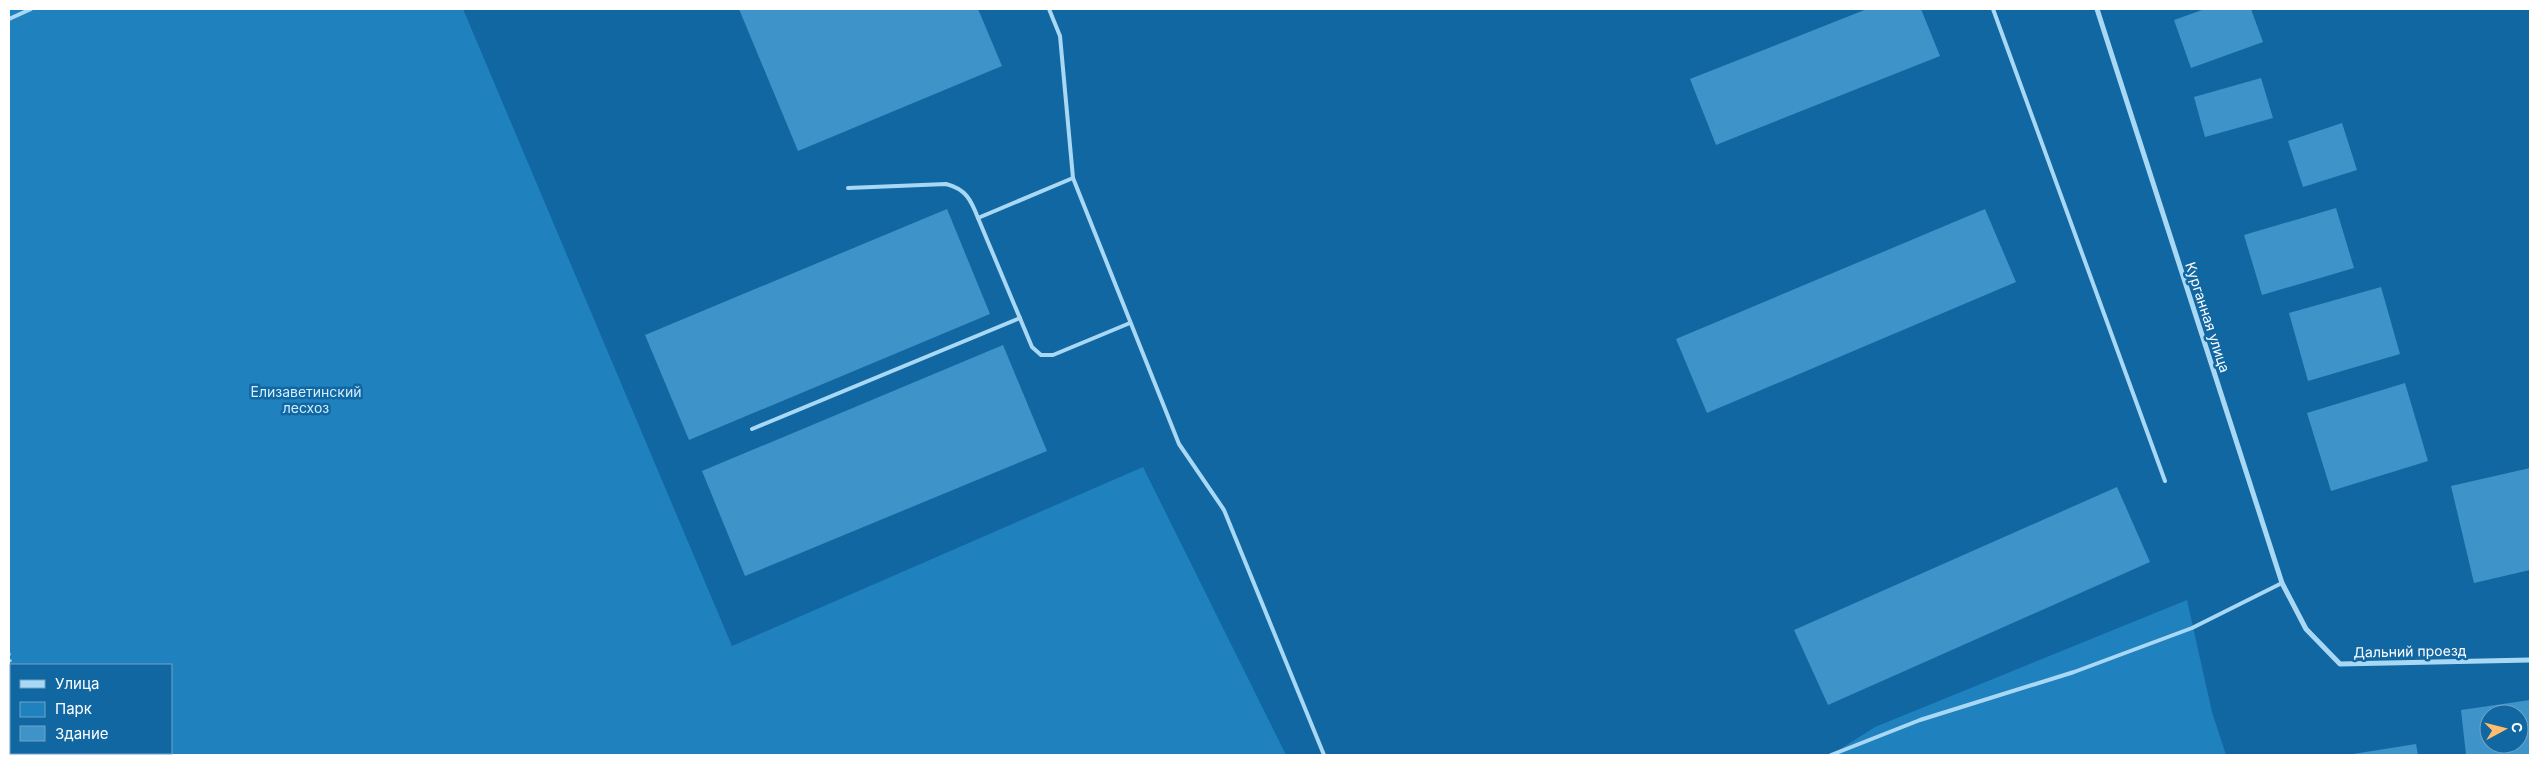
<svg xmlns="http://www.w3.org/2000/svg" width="2539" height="764" font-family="Inter,sans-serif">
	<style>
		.green { fill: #1f81be; fill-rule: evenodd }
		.building { fill: #3e93c9; fill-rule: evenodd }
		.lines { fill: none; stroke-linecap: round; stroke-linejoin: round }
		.path { stroke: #a9d8f5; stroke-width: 3; stroke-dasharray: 2.5 4; stroke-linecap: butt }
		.service { stroke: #a9d8f5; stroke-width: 4 }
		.minor { stroke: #a9d8f5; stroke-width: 5 }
		.labels { text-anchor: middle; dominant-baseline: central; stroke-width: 5; stroke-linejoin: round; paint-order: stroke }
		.street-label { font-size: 14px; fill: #fff; stroke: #1167a1 }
		.park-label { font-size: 14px; fill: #d2edfe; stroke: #1167a1 }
	</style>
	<rect width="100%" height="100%" fill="#1167a1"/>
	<g class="green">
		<path d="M 9,9 L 463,9 L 732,646 L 1143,467 L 1286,755 L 9,755 ZM 11,665 L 171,665 L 171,753 L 11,753 Z"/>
		<polygon points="2187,600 2212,712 2226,755 1831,755 1875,727"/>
	</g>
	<g class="building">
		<polygon points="739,9 978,9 1002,66 798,151"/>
		<polygon points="1867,9 1921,9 1940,56 1716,145 1690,79"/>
		<polygon points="2205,9 2251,9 2263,42 2191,68 2174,20"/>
		<polygon points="2261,78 2273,118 2205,137 2194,97"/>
		<polygon points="2342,123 2357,170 2303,187 2288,141"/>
		<polygon points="2336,208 2354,268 2262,295 2244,235"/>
		<polygon points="947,209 990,314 689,440 645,335"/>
		<polygon points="1985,209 2016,282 1707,413 1676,339"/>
		<polygon points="2381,287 2400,354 2308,381 2289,313"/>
		<polygon points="1003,345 1047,451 745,576 702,471"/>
		<polygon points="2405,383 2428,461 2331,491 2307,413"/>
		<polygon points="2530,468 2530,570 2474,583 2451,486"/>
		<polygon points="2117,487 2150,562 1828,705 1794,630"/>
		<path d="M 2530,700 L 2530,755 L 2466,755 L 2461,710 ZM 2489,714 L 2519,714 L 2519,744 L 2489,744 Z"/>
		<polygon points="2416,744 2418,755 2353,755 2353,754"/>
	</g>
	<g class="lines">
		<g class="path">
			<polyline points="9,653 11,667"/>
			<polyline points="28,753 28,755"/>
		</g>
		<g class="service">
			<polyline points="1049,9 1060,36 1073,178 1179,444 1224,510 1324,755"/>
			<polyline points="1993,9 2165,481"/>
			<polyline points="9,19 31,9"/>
			<polyline points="1073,178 978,218 1032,347 1041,355 1053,355 1130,323"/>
			<path d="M 848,188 L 946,184 C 966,189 971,200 978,218"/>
			<polyline points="752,429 1020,318"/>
			<polyline points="1831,755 1920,720 2074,672 2192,628 2282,583"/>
		</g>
		<polyline class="minor" points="2097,9 2282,583 2306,629 2340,664 2530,660"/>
	</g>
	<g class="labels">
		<g class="street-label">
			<text transform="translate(2208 317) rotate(72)">Курганная улица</text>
			<text transform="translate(2410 651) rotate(-1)">Дальний проезд</text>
		</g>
		<g class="park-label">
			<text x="306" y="391">Елизаветинский<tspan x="306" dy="16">лесхоз</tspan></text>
		</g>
	</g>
	<rect width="2539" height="764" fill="none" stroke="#ffffff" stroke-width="20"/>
	<rect x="10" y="664" width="162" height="90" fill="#1167a1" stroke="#70a4c7"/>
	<rect x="20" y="680" width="25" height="8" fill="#a9d8f5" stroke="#70a4c7"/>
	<text x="55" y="689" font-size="15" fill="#ffffff">Улица</text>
	<rect x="20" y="702" width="25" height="15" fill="#1f81be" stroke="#70a4c7"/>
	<text x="55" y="714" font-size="15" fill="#ffffff">Парк</text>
	<rect x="20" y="726" width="25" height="15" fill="#3e93c9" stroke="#70a4c7"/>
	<text x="55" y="739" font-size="15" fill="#ffffff">Здание</text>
	<g transform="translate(2504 729) rotate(83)"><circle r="24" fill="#1167a1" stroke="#70a4c7"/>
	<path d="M0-4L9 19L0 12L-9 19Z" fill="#ffbd6d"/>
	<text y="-8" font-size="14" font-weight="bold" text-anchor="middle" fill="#ffffff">С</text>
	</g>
</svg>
